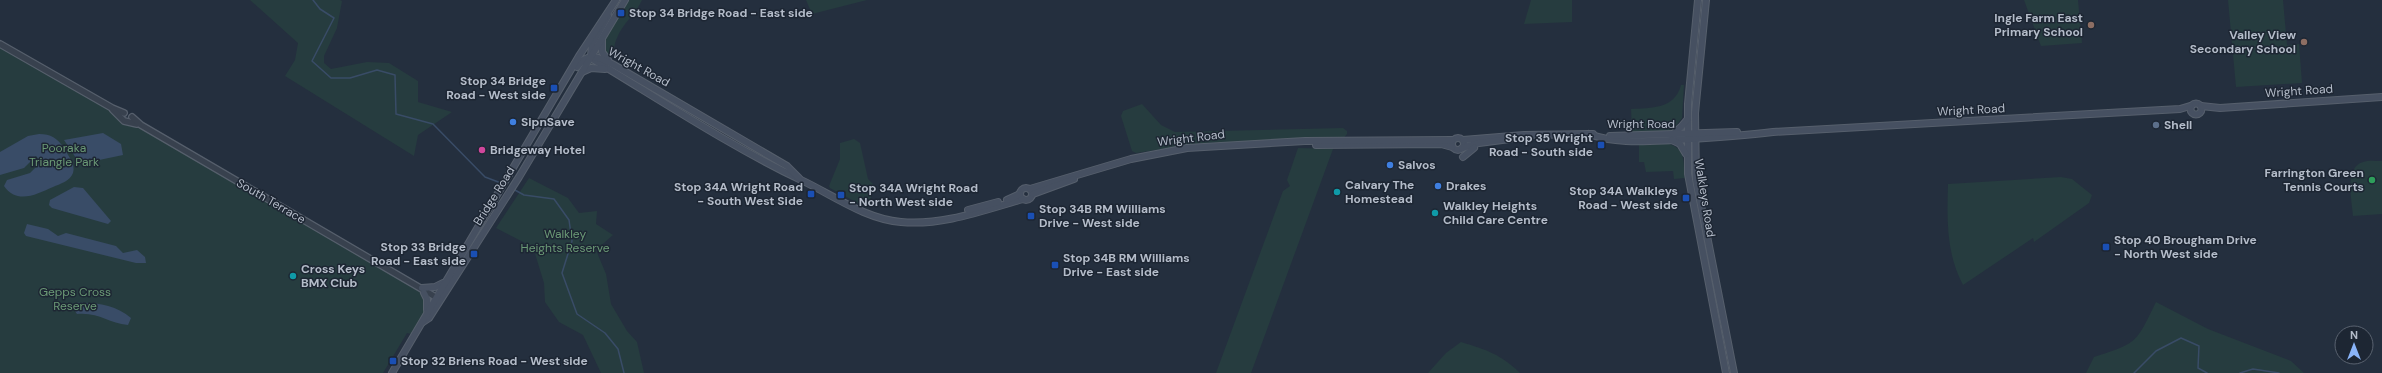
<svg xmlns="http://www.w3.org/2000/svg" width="2382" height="373" font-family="'DM Sans',sans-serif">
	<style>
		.green { fill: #263c3f }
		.water { fill: #394c67 }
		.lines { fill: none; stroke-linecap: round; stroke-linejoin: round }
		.stream { stroke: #394c67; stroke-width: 1.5 }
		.tertiary-casing { stroke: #565f6c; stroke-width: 8 }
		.secondary-casing { stroke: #565f6c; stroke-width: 8 }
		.tertiary { stroke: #38414e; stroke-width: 5.5 }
		.secondary { stroke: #465061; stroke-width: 6 }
		.transit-dot { fill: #1a4fb4; stroke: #1d2633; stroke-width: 1.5 }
		.education-dot { fill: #8d6e63; stroke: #1d2633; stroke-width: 1.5 }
		.shop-dot { fill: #3f7fe0; stroke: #1d2633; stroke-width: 1.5 }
		.service-dot { fill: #5c6f8a; stroke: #1d2633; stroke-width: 1.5 }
		.hotel-dot { fill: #d1479c; stroke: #1d2633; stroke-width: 1.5 }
		.leisure-dot { fill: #2e9e5b; stroke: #1d2633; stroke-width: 1.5 }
		.culture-dot { fill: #0f9aa8; stroke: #1d2633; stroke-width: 1.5 }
		.labels { text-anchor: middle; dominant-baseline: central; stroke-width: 3; stroke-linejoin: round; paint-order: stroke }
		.poi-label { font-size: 12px; font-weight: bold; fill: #b4bcc9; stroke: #1d2633; text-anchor: start }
		.street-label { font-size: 12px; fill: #b4bcc9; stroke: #1d2633 }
		.park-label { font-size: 12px; fill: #6b9a76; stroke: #1d2633 }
	</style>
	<rect width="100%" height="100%" fill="#242f3e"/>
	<g class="green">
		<polygon points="250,0 340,0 342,1 337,28 324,56 324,63 331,69 367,62 389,63 418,81 418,102 452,112 418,135 414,156 285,76 295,60 298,43"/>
		<path d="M 628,0 L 642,0 C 636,14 622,24 617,38 C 613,46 616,48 610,59 L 605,54 L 605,39 Z"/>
		<polygon points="806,0 867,0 812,14"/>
		<polygon points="1531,0 1572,0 1572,22 1524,24"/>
		<polygon points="2024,0 2078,0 2082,43 2041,46"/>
		<polygon points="2228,0 2283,0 2287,45 2299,44 2302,83 2236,87"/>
		<polygon points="0,44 122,114 124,121 141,125 424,293 427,312 417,335 407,333 383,373 0,373"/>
		<path d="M 1681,85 L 1684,85 L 1682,118 L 1672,131 L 1632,133 L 1631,109 C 1651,108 1675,109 1681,85 Z"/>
		<polygon points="1142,104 1161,125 1175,132 1343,128 1347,131 1347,134 1343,139 1202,143 1136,153 1132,151 1121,116 1123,111"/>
		<polygon points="854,139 860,143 868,179 875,186 867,208 830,188 829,186 840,159 840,143"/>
		<path d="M 1665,143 C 1686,147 1683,160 1685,178 L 1674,179 L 1673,171 L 1646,172 L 1644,162 L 1639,162 L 1639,144 Z"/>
		<polygon points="1298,148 1333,149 1251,373 1216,373 1283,191 1290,186 1287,180"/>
		<path d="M 2382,161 L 2382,214 L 2353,216 C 2352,201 2344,167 2363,162 C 2368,160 2376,161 2382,161 Z"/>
		<path d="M 2061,177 L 2072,179 L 2092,195 L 2089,203 L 2034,242 L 2033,238 L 1963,285 C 1946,253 1947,220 1948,184 Z"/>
		<polygon points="529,178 568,198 579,213 597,211 596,224 613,235 596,250 606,274 611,304 627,331 637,342 644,373 601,373 583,335 559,322 545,302 544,283 533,247 496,228"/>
		<path d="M 2156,302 L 2208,329 L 2291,361 L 2304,373 L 2086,373 L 2094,357 C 2138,343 2136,343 2156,302 Z"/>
		<path d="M 1461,342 C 1487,350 1500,354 1520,373 L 1428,373 L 1446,353 Z"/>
	</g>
	<g class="water">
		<polygon points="103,133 121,144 123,155 80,164 64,140"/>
		<path d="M 39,134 C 51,134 57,138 64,148 C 68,156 76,164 73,173 C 70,181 60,184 53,187 C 37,194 17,205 4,186 L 7,180 L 30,173 L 41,162 L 36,156 L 24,168 L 0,175 L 0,152 L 28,136 Z"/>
		<polygon points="74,187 83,188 111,221 108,224 52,208 49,205 50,200"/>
		<polygon points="27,224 48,229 58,236 66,233 116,246 123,253 137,250 145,257 146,263 136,263 26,236 24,233"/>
		<path d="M 76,303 C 95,302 116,305 131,318 L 128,325 C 108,323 99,312 77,314 L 72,307 Z"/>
	</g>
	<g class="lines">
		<g class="stream">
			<polyline points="313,0 320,9 334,18 312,61 331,78 350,78 377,70 395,75 396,114 433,124 485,177 501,183"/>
			<polyline points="513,189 524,195 554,199 569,220 572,241 562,273 577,314 605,333 618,349 624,373"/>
			<polyline points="2134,373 2156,351 2181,338 2199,346 2198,368 2207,373"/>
			<polyline points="2240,373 2253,369 2279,373"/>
		</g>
		<g class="tertiary-casing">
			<g id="tertiary">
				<polyline points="0,44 112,108 124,113"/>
				<polyline points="113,110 124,121 137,124"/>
				<polyline points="132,117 141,125 439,299"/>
			</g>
		</g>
		<g class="secondary-casing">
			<g id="secondary">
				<polyline points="1698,0 1688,104 1688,174 1726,373"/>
				<polyline points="1706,0 1695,113 1696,180 1734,373"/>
				<polyline points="602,40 602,52 608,60"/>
				<path d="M 591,56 L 594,60 C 662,101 730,146 801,180 C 833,195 865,219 901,222 C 942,226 984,210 1023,199"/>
				<polyline points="591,56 592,44 608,16"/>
				<path d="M 577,67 C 588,51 599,57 614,65 L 787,166 L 799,178"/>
				<polyline points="582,72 591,68 605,69"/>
				<circle cx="2196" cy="109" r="5.5"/>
				<polyline points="2201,106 2220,108 2382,97"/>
				<path d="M 1589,134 C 1616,144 1647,141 1675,140 C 1708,138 1741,136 1773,132 L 2180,109 L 2190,106"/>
				<polyline points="1672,135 1681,127 1687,120"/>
				<polyline points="1610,136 1737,132"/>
				<circle cx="1458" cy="144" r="6"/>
				<polyline points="1463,140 1524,135 1593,134"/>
				<polyline points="1672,140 1680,144 1686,154"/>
				<polyline points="1316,145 1441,144 1452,147"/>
				<polyline points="1462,148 1479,143 1510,139"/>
				<polyline points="1463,157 1474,148"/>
				<circle cx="1026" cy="194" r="6"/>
				<polyline points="1030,189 1131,159 1187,148 1305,141 1452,140"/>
				<polyline points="1033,194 1074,179"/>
				<polyline points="1007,200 1020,194"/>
				<polyline points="968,210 998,202"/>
				<polyline points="422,288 435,287 443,283"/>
				<polyline points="424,293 427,299 427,310"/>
				<polyline points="423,322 429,318 519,177 625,0"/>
				<polyline points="392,373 579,56 616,0"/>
			</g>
		</g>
		<use href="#tertiary" class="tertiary"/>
		<use href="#secondary" class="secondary"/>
	</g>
	<g class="transit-dot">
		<rect x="617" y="9" width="8" height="8" rx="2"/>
		<rect x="550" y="84" width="8" height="8" rx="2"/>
		<rect x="1597" y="141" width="8" height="8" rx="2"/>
		<rect x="807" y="190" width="8" height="8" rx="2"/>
		<rect x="837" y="191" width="8" height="8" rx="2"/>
		<rect x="1682" y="194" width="8" height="8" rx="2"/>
		<rect x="1027" y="212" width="8" height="8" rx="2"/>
		<rect x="2102" y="243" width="8" height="8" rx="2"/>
		<rect x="470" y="250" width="8" height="8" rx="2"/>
		<rect x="1051" y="261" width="8" height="8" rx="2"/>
		<rect x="389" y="357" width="8" height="8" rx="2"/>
	</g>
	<g class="education-dot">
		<circle cx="2091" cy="25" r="4"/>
		<circle cx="2304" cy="42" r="4"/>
	</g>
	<g class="shop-dot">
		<circle cx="513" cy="122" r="4"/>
		<circle cx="1390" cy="165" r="4"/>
		<circle cx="1438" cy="186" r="4"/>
	</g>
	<circle class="service-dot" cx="2156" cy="125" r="4"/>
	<circle class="hotel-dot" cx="482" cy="150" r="4"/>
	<circle class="leisure-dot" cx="2372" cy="180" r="4"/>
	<g class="culture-dot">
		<circle cx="1337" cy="192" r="4"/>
		<circle cx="1435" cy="213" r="4"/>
		<circle cx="293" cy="276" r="4"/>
	</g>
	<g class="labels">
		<g class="poi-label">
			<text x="629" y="13">Stop 34 Bridge Road - East side</text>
			<text x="2083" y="18" text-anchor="end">Ingle Farm East<tspan x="2083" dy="14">Primary School</tspan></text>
			<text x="2296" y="35" text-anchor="end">Valley View<tspan x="2296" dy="14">Secondary School</tspan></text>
			<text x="546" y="81" text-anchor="end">Stop 34 Bridge<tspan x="546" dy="14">Road - West side</tspan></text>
			<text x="521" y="122">SipnSave</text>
			<text x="2164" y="125">Shell</text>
			<text x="1593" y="138" text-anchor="end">Stop 35 Wright<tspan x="1593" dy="14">Road - South side</tspan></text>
			<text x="490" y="150">Bridgeway Hotel</text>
			<text x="1398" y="165">Salvos</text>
			<text x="2364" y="173" text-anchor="end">Farrington Green<tspan x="2364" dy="14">Tennis Courts</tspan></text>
			<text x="1345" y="185">Calvary The<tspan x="1345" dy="14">Homestead</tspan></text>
			<text x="1446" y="186">Drakes</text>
			<text x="803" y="187" text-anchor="end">Stop 34A Wright Road<tspan x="803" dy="14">- South West Side</tspan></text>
			<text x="849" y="188">Stop 34A Wright Road<tspan x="849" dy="14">- North West side</tspan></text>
			<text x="1678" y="191" text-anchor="end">Stop 34A Walkleys<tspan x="1678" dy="14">Road - West side</tspan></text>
			<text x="1443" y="206">Walkley Heights<tspan x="1443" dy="14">Child Care Centre</tspan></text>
			<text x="1039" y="209">Stop 34B RM Williams<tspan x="1039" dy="14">Drive - West side</tspan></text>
			<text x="2114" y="240">Stop 40 Brougham Drive<tspan x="2114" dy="14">- North West side</tspan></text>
			<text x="466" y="247" text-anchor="end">Stop 33 Bridge<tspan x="466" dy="14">Road - East side</tspan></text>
			<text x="1063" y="258">Stop 34B RM Williams<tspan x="1063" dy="14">Drive - East side</tspan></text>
			<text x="301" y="269">Cross Keys<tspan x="301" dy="14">BMX Club</tspan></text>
			<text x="401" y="361">Stop 32 Briens Road - West side</text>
		</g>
		<g class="street-label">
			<text transform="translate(639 67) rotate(29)">Wright Road</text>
			<text transform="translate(2299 91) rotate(-4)">Wright Road</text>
			<text transform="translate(1971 110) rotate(-3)">Wright Road</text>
			<text x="1641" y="124">Wright Road</text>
			<text transform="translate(1191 138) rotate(-7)">Wright Road</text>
			<text transform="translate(494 196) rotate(-58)">Bridge Road</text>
			<text transform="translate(1705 198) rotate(81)">Walkleys Road</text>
			<text transform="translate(271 201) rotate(30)">South Terrace</text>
		</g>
		<g class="park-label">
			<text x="64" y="148">Pooraka<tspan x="64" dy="14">Triangle Park</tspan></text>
			<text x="565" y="234">Walkley<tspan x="565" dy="14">Heights Reserve</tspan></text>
			<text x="75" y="292">Gepps Cross<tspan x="75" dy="14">Reserve</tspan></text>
		</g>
	</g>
	<g transform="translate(2354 345)"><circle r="19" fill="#1d2633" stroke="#59626f"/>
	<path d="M0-3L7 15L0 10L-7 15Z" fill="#8ab4f8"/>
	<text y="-6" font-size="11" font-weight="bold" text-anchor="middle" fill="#b4bcc9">N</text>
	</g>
</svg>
